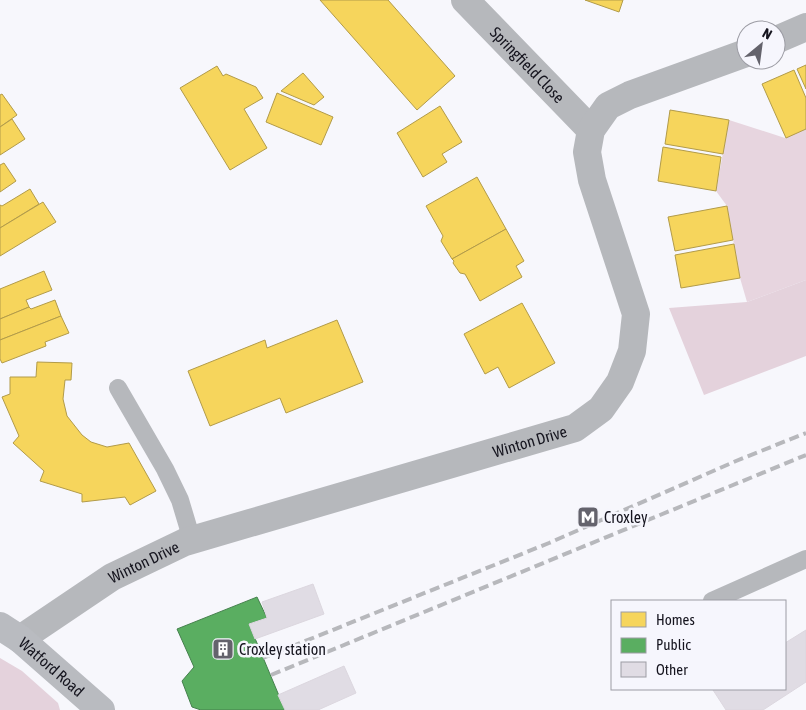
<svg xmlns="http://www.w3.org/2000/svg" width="806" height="710" font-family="'Asap Condensed',sans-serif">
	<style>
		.green { fill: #e7d5df }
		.forest { fill: #e4d2dc }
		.homes { fill: #f6d55c; stroke: #b29b49 }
		.public { fill: #5aae61; stroke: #45804d }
		.building { fill: #e0dce4; stroke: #dcd7df }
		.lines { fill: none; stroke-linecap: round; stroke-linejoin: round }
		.lane { stroke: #b6b8bc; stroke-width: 18 }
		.street { stroke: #b6b8bc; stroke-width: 28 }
		.primary { stroke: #b9bbc0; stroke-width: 28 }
		.rail { stroke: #b7b8bc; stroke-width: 4; stroke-dasharray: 10 5; stroke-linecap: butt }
		.labels { text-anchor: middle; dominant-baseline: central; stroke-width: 5; stroke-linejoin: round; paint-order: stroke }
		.street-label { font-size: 16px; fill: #15141e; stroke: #f6f6fd }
		.poi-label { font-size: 16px; fill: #15141e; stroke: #f6f6fd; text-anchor: start }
	</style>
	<rect width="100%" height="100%" fill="#f7f7fc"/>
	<polygon class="green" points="729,120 785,138 806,129 806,280 747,302 740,278 727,206 716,191"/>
	<g class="forest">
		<polygon points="806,280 806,356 704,395 669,308 747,302"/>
		<polygon points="0,658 22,671 58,703 60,710 0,710"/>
	</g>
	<g class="homes">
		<polygon points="320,0 388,0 455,76 417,110"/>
		<polygon points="585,0 623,0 619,12"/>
		<polygon points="806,65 806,89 797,69"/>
		<polygon points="217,66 223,76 226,74 256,87 263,98 244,109 267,148 230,170 180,88"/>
		<polygon points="794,70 806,98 806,129 786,138 762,84"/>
		<polygon points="303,73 324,97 314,105 281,91"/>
		<polygon points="277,93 333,117 321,145 266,122"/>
		<polygon points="2,94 17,115 0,127 0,95"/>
		<polygon points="440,106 462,142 442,154 447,162 423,177 397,133"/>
		<polygon points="670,110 729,120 723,154 665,144"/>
		<polygon points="12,119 25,139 0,155 0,127"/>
		<polygon points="663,147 721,157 716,191 658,181"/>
		<polygon points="4,163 16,181 0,192 0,165"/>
		<polygon points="477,177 506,229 452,259 441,241 443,236 426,206"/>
		<polygon points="30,189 39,204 0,228 0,205 2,206"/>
		<polygon points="43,202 56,222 0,256 0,228"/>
		<polygon points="727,206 733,240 675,251 668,217"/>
		<polygon points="506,229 524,261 516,266 522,277 480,301 465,274 460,273 453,263 454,261 452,259"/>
		<polygon points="734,244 740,278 681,288 675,255"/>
		<polygon points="44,271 52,290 26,300 29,307 0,319 0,289"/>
		<polygon points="55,300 61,316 0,340 0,319 29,307 31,309"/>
		<polygon points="522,303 555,363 509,388 498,367 485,374 464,334"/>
		<polygon points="61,316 69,333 45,342 46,346 2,363 0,359 0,340"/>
		<polygon points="337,320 363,382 286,413 280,398 210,426 188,371 265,340 267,348"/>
		<polygon points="37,362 72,363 71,380 65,380 63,399 67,416 82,435 91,442 107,447 129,443 156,491 130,505 125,497 82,502 82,494 40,481 44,471 13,443 19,436 2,397 10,394 10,377 36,377"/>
	</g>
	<polygon class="public" points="257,597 267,618 249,624 285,710 201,710 192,707 182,681 194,667 177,629"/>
	<g class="building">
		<polygon points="313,584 324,614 255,639 249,624 267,618 262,602"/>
		<polygon points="806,630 806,682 763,710 726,710 713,690 716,689 785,689 785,643"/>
		<polygon points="344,666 356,693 318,710 285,710 278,695"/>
	</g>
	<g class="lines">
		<g class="lane">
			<polyline points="118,388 165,469 180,500 192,540"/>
			<polyline points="712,601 806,559"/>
		</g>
		<g class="street">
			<path id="s1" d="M 465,0 L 591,130"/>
			<polyline points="776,40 806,27"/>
			<path id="s2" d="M 20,639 L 112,577 L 185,542 L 575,428 L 601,409 L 620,382 L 632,351 L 636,314 L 592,180 L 587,152 L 591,130 L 608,106 L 630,95 L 746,53"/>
		</g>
		<path class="primary" id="s3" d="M 0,626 L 20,639 L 101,710"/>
		<g class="rail">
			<polyline points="263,658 549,543 736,461 806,433"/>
			<polyline points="271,675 806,455"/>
		</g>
	</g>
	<defs>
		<g id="metro-square" transform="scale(1.125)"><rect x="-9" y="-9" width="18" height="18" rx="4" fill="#64636c" stroke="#f6f6fd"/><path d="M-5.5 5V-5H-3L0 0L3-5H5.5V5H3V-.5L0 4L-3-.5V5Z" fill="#fff"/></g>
		<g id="building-square" transform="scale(1.125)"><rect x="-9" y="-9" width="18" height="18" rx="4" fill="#64636c" stroke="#f6f6fd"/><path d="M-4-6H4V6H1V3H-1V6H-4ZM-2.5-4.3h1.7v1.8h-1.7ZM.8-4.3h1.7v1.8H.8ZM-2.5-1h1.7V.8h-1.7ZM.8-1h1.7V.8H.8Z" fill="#fff"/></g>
	</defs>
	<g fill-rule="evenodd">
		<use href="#metro-square" x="588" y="517"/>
		<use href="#building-square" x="223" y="649"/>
	</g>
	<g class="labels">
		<g class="street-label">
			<text stroke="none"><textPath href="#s1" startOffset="90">Springfield Close</textPath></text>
			<text stroke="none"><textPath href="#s2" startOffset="551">Winton Drive</textPath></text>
			<text stroke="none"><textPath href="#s2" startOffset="146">Winton Drive</textPath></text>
			<text stroke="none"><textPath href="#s3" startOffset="66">Watford Road</textPath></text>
		</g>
		<g class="poi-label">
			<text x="604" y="517">Croxley</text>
			<text x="239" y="649">Croxley station</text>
		</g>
	</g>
	<rect x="611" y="600" width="175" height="90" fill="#f6f6fd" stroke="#9c9ca4"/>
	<rect x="621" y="612" width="25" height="15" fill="#f6d55c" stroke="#9c9ca4"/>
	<text x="656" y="625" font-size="15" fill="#15141e">Homes</text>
	<rect x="621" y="638" width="25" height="15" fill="#5aae61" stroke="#9c9ca4"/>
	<text x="656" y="650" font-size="15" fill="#15141e">Public</text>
	<rect x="621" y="662" width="25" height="15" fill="#e0dce4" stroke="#9c9ca4"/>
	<text x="656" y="675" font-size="15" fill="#15141e">Other</text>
	<g transform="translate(761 45) rotate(29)"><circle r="24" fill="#f6f6fd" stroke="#9c9ca4"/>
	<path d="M0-4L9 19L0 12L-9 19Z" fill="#64636c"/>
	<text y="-8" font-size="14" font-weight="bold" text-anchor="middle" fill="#15141e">N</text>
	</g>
</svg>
